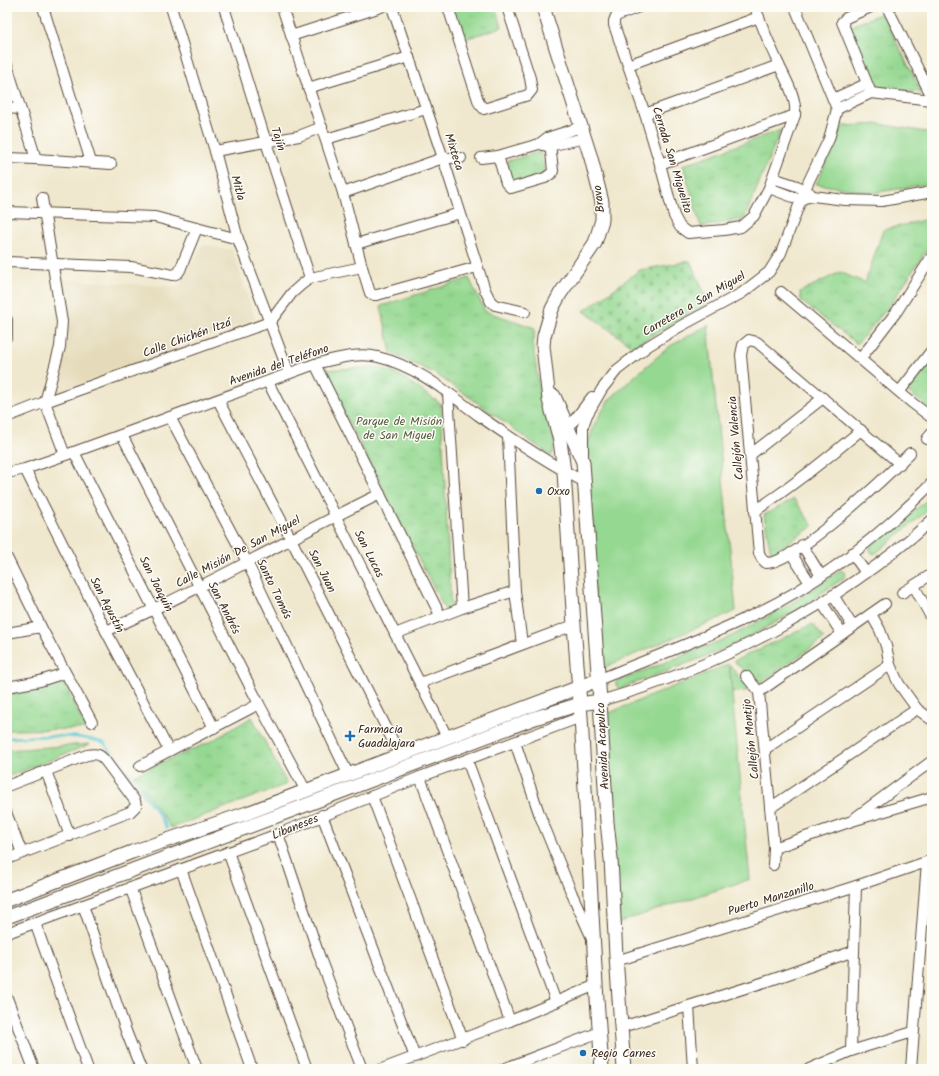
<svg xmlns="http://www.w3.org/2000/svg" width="939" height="1076" font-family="Kalam,sans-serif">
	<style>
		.built { fill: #e5dbba }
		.grass { fill: #95d891; stroke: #688158 }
		.cemetery { fill: url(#cemetery-stones); stroke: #688158 }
		.park { fill: url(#park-tufts); stroke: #688158 }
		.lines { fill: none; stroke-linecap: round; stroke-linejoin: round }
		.stream { stroke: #5cc7d6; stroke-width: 2.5 }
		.minor-casing { stroke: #564638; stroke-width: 12 }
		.major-casing { stroke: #564638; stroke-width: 15 }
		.minor { stroke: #fff; stroke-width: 10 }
		.major { stroke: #fff; stroke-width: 13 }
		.poi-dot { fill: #1f6fb2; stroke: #fdfcf7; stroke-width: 1.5 }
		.labels { text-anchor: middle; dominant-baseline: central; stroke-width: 3; stroke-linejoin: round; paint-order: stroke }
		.street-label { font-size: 12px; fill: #3b2a1e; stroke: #fdfcf7 }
		.park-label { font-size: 12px; fill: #565e40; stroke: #fdfcf7 }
		.poi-label { font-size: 12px; fill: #3b2a1e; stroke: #fdfcf7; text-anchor: start }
	</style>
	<defs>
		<pattern id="cemetery-stones" width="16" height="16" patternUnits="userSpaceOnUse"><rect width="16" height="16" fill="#95d891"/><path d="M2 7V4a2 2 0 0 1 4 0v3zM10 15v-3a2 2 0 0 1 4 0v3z" fill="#81ba7d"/></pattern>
		<pattern id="park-tufts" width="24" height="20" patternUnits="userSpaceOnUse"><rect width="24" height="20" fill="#95d891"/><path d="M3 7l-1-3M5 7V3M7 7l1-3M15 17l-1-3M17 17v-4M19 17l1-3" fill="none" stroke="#81ba7d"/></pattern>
	</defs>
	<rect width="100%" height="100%" fill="#fdfcf7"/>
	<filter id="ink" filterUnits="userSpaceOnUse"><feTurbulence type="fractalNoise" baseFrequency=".025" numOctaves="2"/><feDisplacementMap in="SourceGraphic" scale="8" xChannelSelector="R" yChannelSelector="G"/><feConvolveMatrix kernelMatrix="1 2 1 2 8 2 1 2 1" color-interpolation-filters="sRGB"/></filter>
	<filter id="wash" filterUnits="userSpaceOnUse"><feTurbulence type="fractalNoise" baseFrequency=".012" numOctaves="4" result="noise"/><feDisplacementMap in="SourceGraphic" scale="16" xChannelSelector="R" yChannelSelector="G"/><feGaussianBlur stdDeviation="0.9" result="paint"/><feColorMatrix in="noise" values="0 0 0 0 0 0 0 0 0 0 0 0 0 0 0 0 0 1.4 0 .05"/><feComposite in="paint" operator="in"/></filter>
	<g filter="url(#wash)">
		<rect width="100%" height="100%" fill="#f0e8ce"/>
		<polygon class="built" points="202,245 232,250 255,319 56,393 68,337 59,279 179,287"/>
		<g class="grass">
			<polygon points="880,124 932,133 932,183 874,193 816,184 843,126"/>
			<polygon points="708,325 736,611 598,670 587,446 595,423 609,400 637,374 670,346"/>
			<polygon points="932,496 932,507 876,553 873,554 870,550 870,547"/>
			<polygon points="841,570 845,573 844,578 789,615 740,642 707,656 619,689 616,685 616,682 618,681 730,637 787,606"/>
			<polygon points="729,664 750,879 611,925 599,717"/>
		</g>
		<polygon class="cemetery" points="690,261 709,302 633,347 584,311 640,270"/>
		<g class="park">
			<polygon points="452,7 495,7 502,27 462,40"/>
			<polygon points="882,13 922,93 875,87 849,27"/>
			<polygon points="781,130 744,219 701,227 683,165"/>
			<polygon points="540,152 545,174 513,184 504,162"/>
			<polygon points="932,218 932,242 890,305 857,344 801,301 800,292 840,272 865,283 883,230"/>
			<polygon points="469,278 485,311 535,328 533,345 540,394 555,444 551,456 471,398 434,373 391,353 381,306"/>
			<polygon points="932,363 932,410 907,391"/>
			<polygon points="378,367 401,376 441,404 451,608 445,610 322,370"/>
			<polygon points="794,499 813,526 771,554 764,515"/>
			<polygon points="813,624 824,639 758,684 734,661"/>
			<polygon points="729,664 750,690 733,693"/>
			<polygon points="63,682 86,729 7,730 7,692"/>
			<polygon points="252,717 287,784 171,828 133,775 210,742"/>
			<polygon points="90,744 7,777 7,750"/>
		</g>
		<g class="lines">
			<path class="stream" d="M 7,738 C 38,737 74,732 104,743 L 158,813 L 167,828"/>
		</g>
	</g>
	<g filter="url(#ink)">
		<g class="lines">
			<g class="minor-casing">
				<g id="minor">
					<polyline points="43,7 91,162"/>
					<polyline points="171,7 215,151 238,239 289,373"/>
					<polyline points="224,7 266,142 310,278"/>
					<polyline points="282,7 343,193 362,267 370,293 374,295 377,295 477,267"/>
					<polyline points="392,7 443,158 485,290 491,302 495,305 525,312"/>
					<polyline points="448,7 479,103 484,109 528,95 532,90 530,78 507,7"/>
					<path d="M 639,7 L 616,16 L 614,21 L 614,25 L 645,114 L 660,164 L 674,216 L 680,227 L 688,233 L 724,230 L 741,227 L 754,216 L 769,188 L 795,115 C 797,98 786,80 779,65 C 770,46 762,26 755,7"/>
					<polyline points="871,7 846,18 842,22 871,93 932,100"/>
					<polyline points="887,7 932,97"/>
					<polyline points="291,36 381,7"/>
					<polyline points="7,65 36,159"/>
					<polyline points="628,65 759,17"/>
					<polyline points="308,88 409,57"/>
					<polyline points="833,99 866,84"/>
					<polyline points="7,108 20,109"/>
					<polyline points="837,109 871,93"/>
					<polyline points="645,114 779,65"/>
					<polyline points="326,139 426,109"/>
					<polyline points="543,145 549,146 585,138"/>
					<polyline points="215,151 299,136 322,127"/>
					<polyline points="498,156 506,183 511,188 545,178 552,173 553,171 551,152 547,138"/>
					<polyline points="7,158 36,159 111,164"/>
					<polyline points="481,158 498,156 539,144 547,138 581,127"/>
					<polyline points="660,164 795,115"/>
					<polyline points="773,178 797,186 810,193"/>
					<polyline points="769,188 793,197 801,199 813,196 845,200 882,201 932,192"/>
					<polyline points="343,193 443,158 461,158"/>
					<polyline points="42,198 62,322 60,347 45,402 65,455"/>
					<polyline points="7,212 155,217 238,239"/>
					<polyline points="356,244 460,213"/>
					<polyline points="7,262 131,267 173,275 178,273 180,270 197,228"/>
					<polyline points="781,292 911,402 932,418"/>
					<polyline points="7,320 7,336"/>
					<polyline points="861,358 897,311 932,256"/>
					<polyline points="315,364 440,615"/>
					<polyline points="268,382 447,737"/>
					<polyline points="900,391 932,350"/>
					<polyline points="448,393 462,608"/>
					<polyline points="218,400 291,539 400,755"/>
					<polyline points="7,417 45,402 270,322 292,293 301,285 310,278 362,267"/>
					<polyline points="170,417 247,562 348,774"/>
					<polyline points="566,431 592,397"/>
					<polyline points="122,435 259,704 306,791"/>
					<polyline points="508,436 515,591 522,644"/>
					<polyline points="927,439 932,433"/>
					<polyline points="74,452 214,728"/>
					<polyline points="750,455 823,398"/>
					<polyline points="583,457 583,426 587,415 602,389 617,370 648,346 679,327 742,293 769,272 781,253 805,189 829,139 837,109 795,7"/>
					<path d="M 900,464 L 757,342 L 749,340 L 743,345 L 741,355 L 759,553 L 762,559 L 766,563 C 794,564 888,475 910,453"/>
					<polyline points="25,469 106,631 169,751"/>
					<path d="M 7,473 L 25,469 L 74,452 L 315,364 C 335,359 358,352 378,357 C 416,366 447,392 478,415 C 512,439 546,462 583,481"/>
					<path d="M 755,511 C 792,486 827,459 861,430"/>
					<polyline points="802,545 821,576"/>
					<polyline points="791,553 810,583"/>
					<polyline points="852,553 866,573"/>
					<polyline points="7,558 41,627 92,722"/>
					<polyline points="914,586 932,619"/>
					<polyline points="902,593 932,574"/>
					<polyline points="833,595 853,627"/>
					<polyline points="822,603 842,634"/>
					<polyline points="871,614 880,630 886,646 890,665 899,684 917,709 932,720"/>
					<path d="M 106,631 C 200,590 288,539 380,494"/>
					<polyline points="7,633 41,627"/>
					<polyline points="395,634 462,608 515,591"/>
					<polyline points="746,676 759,692"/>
					<path d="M 598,680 C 651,658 706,638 757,613 C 823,581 881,535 932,483"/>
					<polyline points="420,683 574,625"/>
					<polyline points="7,687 40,681 65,673"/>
					<polyline points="759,692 774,848 773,865"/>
					<polyline points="759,692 885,604"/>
					<path d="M 600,701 C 723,666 837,605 932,520"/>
					<polyline points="515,742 540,816 572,894 591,936"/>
					<polyline points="765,749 890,665"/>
					<polyline points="467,760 556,1002"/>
					<polyline points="140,766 259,704"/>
					<polyline points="46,771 70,836"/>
					<polyline points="420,777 510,1021"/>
					<path d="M 7,786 L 87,755 C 96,753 100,754 106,762 L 135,801 L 136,806 L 130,812 L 7,859"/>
					<polyline points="372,796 463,1040"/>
					<polyline points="770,808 917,709"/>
					<polyline points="7,815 22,853"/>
					<polyline points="322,815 415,1057"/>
					<polyline points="856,817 932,761"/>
					<polyline points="278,834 320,958 362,1069"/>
					<polyline points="774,848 852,821 932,797"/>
					<polyline points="228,852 307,1069"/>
					<polyline points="181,869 252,1069"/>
					<polyline points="130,887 197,1069"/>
					<polyline points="83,905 126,1031 141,1069"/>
					<polyline points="35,923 88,1069"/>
					<polyline points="7,933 278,834 420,777 581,717"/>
					<polyline points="616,961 856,886 932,860"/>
					<polyline points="7,998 34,1069"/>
					<polyline points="689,1006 693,1069"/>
					<polyline points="622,1027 771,980 854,951"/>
					<polyline points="851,1051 856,886"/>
					<polyline points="382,1069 510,1021 596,985"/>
					<polyline points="503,1069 600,1032"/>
					<polyline points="809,1069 851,1051 913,1032"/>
					<polyline points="911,1069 927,862"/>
				</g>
			</g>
			<g class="major-casing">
				<g id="major">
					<polyline points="543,7 591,158 602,202 602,220 595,243 560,294 552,309 544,336 543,346 549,400 560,440 564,472 574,625 581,717 596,985 602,1069"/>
					<polyline points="554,396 583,462 600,701 607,822 611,859 616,956 624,1069"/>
					<polyline points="7,900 132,852 250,812 598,680"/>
					<polyline points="7,917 285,813 535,718 580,704 600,701"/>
				</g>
			</g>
			<use href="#minor" class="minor"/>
			<use href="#major" class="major"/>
		</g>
	</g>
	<g class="poi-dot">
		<circle cx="539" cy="491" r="4"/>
		<path d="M348 730h4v4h4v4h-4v4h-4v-4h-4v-4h4z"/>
		<circle cx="583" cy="1053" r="4"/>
	</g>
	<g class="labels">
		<g class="street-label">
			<text transform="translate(278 139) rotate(72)">Tajín</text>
			<text transform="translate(454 152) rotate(72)">Mixteca</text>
			<text transform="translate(672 160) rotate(73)">Cerrada San Miguelito</text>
			<text transform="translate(238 188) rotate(75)">Mitla</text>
			<text transform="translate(599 199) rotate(-97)">Bravo</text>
			<text transform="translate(694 304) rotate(-30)">Carretera a San Miguel</text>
			<text transform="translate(187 338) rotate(-20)">Calle Chichén Itzá</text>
			<text transform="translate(279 365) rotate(-19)">Avenida del Teléfono</text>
			<text transform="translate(736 438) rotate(-95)">Callejón Valencia</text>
			<text transform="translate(238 552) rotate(-28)">Calle Misión De San Miguel</text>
			<text transform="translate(369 554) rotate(63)">San Lucas</text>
			<text transform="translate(322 571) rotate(63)">San Juan</text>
			<text transform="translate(156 584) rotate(63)">San Joaquín</text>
			<text transform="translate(274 589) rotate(64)">Santo Tomás</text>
			<text transform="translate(107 605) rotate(63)">San Agustín</text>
			<text transform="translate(224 608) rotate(63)">San Andrés</text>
			<text transform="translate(751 739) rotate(-96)">Callejón Montijo</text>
			<text transform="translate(603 746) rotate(-93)">Avenida Acapulco</text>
			<text transform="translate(295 827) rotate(-22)">Libaneses</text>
			<text transform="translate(771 899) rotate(-17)">Puerto Manzanillo</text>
		</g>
		<g class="park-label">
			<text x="399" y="421">Parque de Misión<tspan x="399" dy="14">de San Miguel</tspan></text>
		</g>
		<g class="poi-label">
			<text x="547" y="491">Oxxo</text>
			<text x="358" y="729">Farmacia<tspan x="358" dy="14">Guadalajara</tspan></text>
			<text x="591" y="1053">Regio Carnes</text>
		</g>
	</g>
	<rect width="939" height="1076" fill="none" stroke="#fdfcf7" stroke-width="24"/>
</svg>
